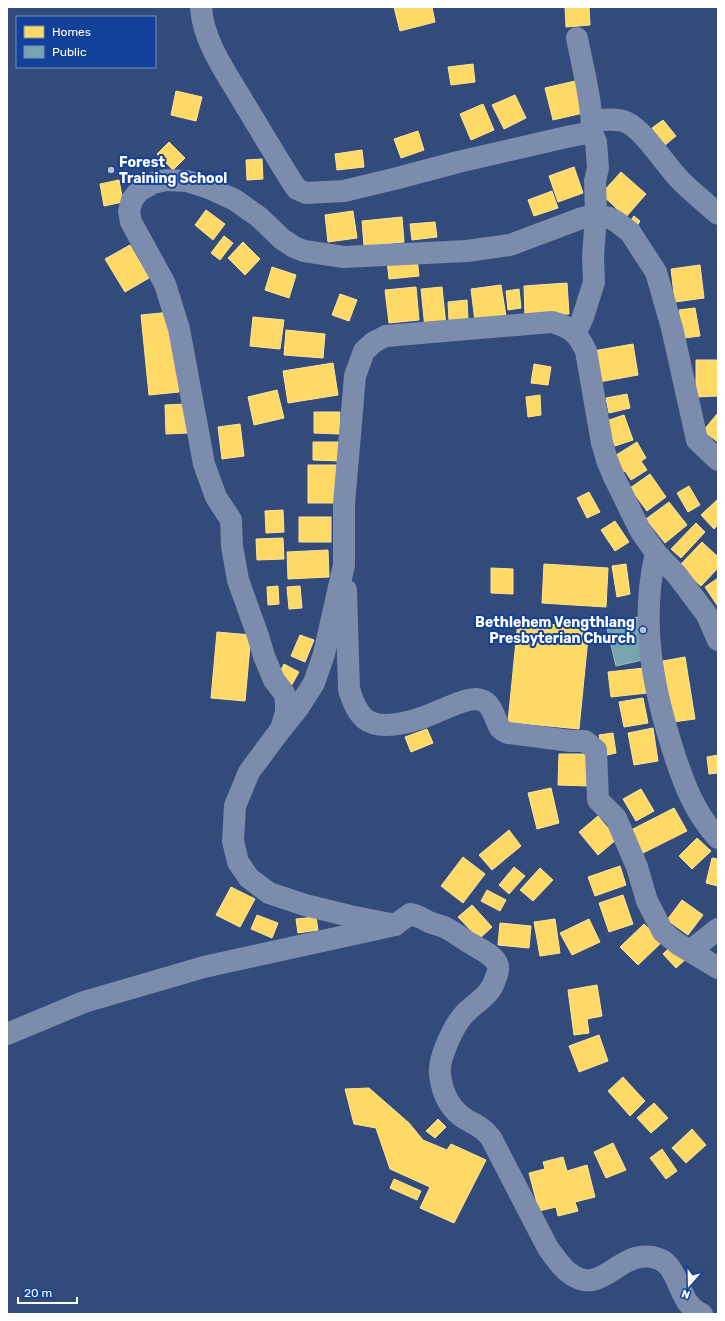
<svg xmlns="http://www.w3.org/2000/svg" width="725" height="1321" font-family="Rubik,sans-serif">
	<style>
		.homes { fill: #ffd966; stroke: #ffe494 }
		.public { fill: #76a5af; stroke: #9fc0c7 }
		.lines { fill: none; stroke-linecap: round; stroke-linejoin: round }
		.minor { stroke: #7b8cad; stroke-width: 22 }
		.poi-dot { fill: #b7c0d0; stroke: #134199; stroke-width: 1.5 }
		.labels { text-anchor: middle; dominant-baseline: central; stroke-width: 4; stroke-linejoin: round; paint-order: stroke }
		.poi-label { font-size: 14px; font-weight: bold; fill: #fff; stroke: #134199; text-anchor: start }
	</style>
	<rect width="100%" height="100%" fill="#324b7a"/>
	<g class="homes">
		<polygon points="394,7 432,7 435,22 400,31"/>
		<polygon points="565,7 589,7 590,25 566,27"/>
		<polygon points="473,64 475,82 451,85 448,67"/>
		<polygon points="575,81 583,113 553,120 545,88"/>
		<polygon points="176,91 202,97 196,121 171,115"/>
		<polygon points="515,95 526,118 504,129 492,105"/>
		<polygon points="483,104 494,130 471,140 460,114"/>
		<polygon points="663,120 676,136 665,145 652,128"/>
		<polygon points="418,131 424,150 401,158 394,139"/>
		<polygon points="169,142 185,158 173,170 157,154"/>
		<polygon points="362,150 364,167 337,170 335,154"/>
		<polygon points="262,159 263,179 247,180 246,160"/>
		<polygon points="574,167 583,193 558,202 549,176"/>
		<polygon points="621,172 646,194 626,217 601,194"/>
		<polygon points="119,180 123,202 104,206 100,184"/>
		<polygon points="552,191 558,208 534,216 528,200"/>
		<polygon points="206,210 225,224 213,240 195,225"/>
		<polygon points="353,211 357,238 328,242 325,215"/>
		<polygon points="634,216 640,221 636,228 629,223"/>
		<polygon points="402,217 404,242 364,246 362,221"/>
		<polygon points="435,222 437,237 412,240 410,224"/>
		<polygon points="224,236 233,243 220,260 211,253"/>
		<polygon points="243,242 260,259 245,275 228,258"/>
		<polygon points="130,245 149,278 125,292 105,259"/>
		<polygon points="417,257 419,276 389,279 387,260"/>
		<polygon points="700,265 704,298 675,302 671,269"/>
		<polygon points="272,267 296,275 289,298 265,290"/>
		<polygon points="567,283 569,314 525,316 524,286"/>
		<polygon points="501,285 506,316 475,321 471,289"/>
		<polygon points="416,287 419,320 389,323 385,290"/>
		<polygon points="442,287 446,326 425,328 421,289"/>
		<polygon points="519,289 521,308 508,310 506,291"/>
		<polygon points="340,294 357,300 349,321 332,315"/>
		<polygon points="467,300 468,319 449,321 448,302"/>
		<polygon points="695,308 700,336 684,338 679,310"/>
		<polygon points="171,312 179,392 149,395 141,315"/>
		<polygon points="253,317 284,320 280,349 250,346"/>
		<polygon points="286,330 325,334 323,358 284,355"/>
		<polygon points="633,344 638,375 599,382 593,351"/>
		<polygon points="696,360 718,360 718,396 696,397"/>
		<polygon points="333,363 338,395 288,403 283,371"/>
		<polygon points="534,364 551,367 548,385 531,383"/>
		<polygon points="277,390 284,418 254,425 248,397"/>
		<polygon points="627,394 630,408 609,413 606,398"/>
		<polygon points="540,395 541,415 528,417 526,397"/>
		<polygon points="186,404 188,433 166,434 165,405"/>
		<polygon points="314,412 340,412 339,434 314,433"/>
		<polygon points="717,414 718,415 718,442 703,431"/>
		<polygon points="624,415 633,440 615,446 606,421"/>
		<polygon points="240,424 244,456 222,459 218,427"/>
		<polygon points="313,442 341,442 341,461 313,460"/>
		<polygon points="637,442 646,458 641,461 647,470 631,480 625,471 622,473 613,457"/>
		<rect x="308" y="465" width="30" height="38"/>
		<polygon points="650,474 666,497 647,511 630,488"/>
		<polygon points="689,486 700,505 688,512 677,493"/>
		<polygon points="589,492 600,512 587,518 577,498"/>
		<polygon points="718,499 718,525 714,529 701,515"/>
		<polygon points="669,502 687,525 665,543 646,519"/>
		<polygon points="283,510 284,532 266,533 265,511"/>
		<rect x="299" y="517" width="32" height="25"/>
		<polygon points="615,521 629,542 615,551 601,530"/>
		<polygon points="696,523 705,532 681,558 671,549"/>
		<polygon points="283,538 284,559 257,560 256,539"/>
		<polygon points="702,542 718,557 718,568 701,586 679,566"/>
		<polygon points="328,550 329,577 288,579 287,552"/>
		<polygon points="544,564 608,568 606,607 542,603"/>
		<polygon points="626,564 630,594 617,597 612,566"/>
		<polygon points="491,568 513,569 513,594 491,593"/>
		<polygon points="718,578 718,605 717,605 705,587"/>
		<polygon points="278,586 279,604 268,605 267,587"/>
		<polygon points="300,586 302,608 289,609 287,587"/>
		<polygon points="518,621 589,628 579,729 508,722"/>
		<polygon points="217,632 251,635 245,701 211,698"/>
		<polygon points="300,635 314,640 305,662 291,656"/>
		<polygon points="685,657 695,719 673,722 663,661"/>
		<polygon points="284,664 299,672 290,688 276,680"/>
		<polygon points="644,668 647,693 611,697 608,672"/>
		<polygon points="643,698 648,723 624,727 619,702"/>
		<polygon points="653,728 658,761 634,765 628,733"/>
		<polygon points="427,729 433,743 411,752 405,737"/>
		<polygon points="613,733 616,753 603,756 599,735"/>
		<polygon points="559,754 588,754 588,786 558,785"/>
		<polygon points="718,755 718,773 709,774 707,757"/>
		<polygon points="551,788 559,823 537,829 528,793"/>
		<polygon points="641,789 654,811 636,821 623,799"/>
		<polygon points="674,808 687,831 643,853 631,830"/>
		<polygon points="598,816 617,839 598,855 579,832"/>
		<polygon points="509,830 521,846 492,870 479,855"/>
		<polygon points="697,838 711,851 692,869 679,856"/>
		<polygon points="463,857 485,874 463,903 441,886"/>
		<polygon points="712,858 718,859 718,886 706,883"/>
		<polygon points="620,866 626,885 595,896 588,877"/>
		<polygon points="514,867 525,876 509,894 499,885"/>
		<polygon points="540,868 553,880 533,901 520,890"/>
		<polygon points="231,887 255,899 240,927 216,915"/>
		<polygon points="487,890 506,900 500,911 481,901"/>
		<polygon points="623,895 633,924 609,932 599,903"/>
		<polygon points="682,900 703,915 688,935 667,920"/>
		<polygon points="472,905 492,927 479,939 458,917"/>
		<polygon points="257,915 278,923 272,938 251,929"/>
		<polygon points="316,917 318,930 298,933 296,919"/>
		<polygon points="555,919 560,953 540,956 534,922"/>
		<polygon points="589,919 600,942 572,955 560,933"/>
		<polygon points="500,923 531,926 529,948 498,945"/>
		<polygon points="644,924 662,942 638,965 620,947"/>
		<polygon points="672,945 686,959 676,968 663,954"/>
		<polygon points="597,985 602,1016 587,1019 589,1033 574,1035 568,990"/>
		<polygon points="599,1035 608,1061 579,1072 569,1046"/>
		<polygon points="623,1077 645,1101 630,1116 608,1091"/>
		<polygon points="369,1088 409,1123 423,1140 447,1150 451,1144 486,1160 454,1223 420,1208 430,1187 390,1169 376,1128 354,1124 345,1089"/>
		<polygon points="654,1103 668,1118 651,1133 637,1118"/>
		<polygon points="438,1119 446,1127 435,1138 426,1131"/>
		<polygon points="692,1129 706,1145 686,1163 672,1148"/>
		<polygon points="613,1143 626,1170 606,1178 594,1152"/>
		<polygon points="662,1149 677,1171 666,1179 650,1158"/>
		<polygon points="563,1157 567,1171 587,1165 595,1197 575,1202 578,1211 558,1216 556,1207 539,1211 529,1173 545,1169 543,1162"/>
		<polygon points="394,1179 421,1191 417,1200 390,1188"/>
	</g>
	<polygon class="public" points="637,617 647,659 616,666 606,624"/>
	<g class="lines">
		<g class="minor">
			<path d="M 201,7 C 203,42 227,74 244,103 C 260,130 276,156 292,182 L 297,189 L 306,193 L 344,191 L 394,179 L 458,162 L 571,136 L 588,133 L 592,133 L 596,142 L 598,168 L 595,181 L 596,215 L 593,257 L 594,282 L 583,317 L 579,326 L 573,331"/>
			<path d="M 577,38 C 583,69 592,101 592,133"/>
			<path d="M 592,121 C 603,120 615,118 626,122 C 644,130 666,166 681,181 C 692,192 706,203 718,214"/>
			<path d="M 656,553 C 640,619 652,684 672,747 C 682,779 694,813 718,838"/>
			<path d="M 346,590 L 349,689 C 352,700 356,711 365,719 C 383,733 422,719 441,710 C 451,706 465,699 476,699 C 493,700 493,717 500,728 C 502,730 505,732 508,733 L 571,741 L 585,741 L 596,750 L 598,800 L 616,818 L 637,867 L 647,901 L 663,932 L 678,944 L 718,968"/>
			<polyline points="281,729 286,712 286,701 284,693 274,680 264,656 258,636 238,580 232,546 231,520 216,497 204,464 179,329 165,284 131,222 129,211 132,200 139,191 153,183 166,180 187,181 209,188 235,200 259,217 282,239 294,247 304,251 344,257 467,251 510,245 582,218 596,215 610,218 617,222 630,232 656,272 672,328 697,440 718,460"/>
			<path d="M 395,925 L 350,916 L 305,905 L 269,893 L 249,878 L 238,862 L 233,841 L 235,806 L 249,772 L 281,729 L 298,708 L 314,683 L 324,654 L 344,565 L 344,504 L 355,376 L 364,351 L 374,342 L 386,336 L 552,322 C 571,327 578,334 586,351 L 602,443 L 607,460 L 614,477 L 640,530 L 656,553 L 677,575 L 707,615 L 718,640"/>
			<polyline points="690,951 718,929"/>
			<path d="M 7,1034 L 84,1002 L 204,967 L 395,925 L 410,914 C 417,915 423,919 429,922 C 434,924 439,925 444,927 C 453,931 461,938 470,943 C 478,948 492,954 497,963 C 499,967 498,973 496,977 C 490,999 473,1002 461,1018 C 452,1030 438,1060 440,1074 C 442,1093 450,1110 467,1120 C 476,1125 485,1129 491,1138 L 548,1248 C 554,1256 560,1266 568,1272 C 601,1299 617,1251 652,1257 C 682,1261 675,1304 702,1314"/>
		</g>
	</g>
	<g class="poi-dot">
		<circle cx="111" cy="170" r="4"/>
		<circle cx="643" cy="630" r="4"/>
	</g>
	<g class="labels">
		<g class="poi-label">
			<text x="119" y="162">Forest<tspan x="119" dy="16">Training School</tspan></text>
			<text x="635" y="622" text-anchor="end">Bethlehem Vengthlang<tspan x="635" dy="16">Presbyterian Church</tspan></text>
		</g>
	</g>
	<rect width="725" height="1321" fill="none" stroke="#ffffff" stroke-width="16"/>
	<rect x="16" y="16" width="140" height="52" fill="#134199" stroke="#718dc2"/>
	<rect x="24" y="26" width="20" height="12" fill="#ffd966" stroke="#718dc2"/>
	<text x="52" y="36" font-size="12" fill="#ffffff">Homes</text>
	<rect x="24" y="46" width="20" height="12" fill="#76a5af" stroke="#718dc2"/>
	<text x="52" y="56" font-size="12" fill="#ffffff">Public</text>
	<g transform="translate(689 1285) rotate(200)" stroke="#134199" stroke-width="3" paint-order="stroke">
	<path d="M0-3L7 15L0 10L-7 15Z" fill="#ffffff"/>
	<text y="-6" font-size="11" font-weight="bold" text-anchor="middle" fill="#ffffff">N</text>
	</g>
	<path d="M18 1297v6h59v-6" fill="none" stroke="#ffffff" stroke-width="2"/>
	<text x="24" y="1297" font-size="12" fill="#ffffff" stroke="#134199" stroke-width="3" paint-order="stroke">20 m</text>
</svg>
